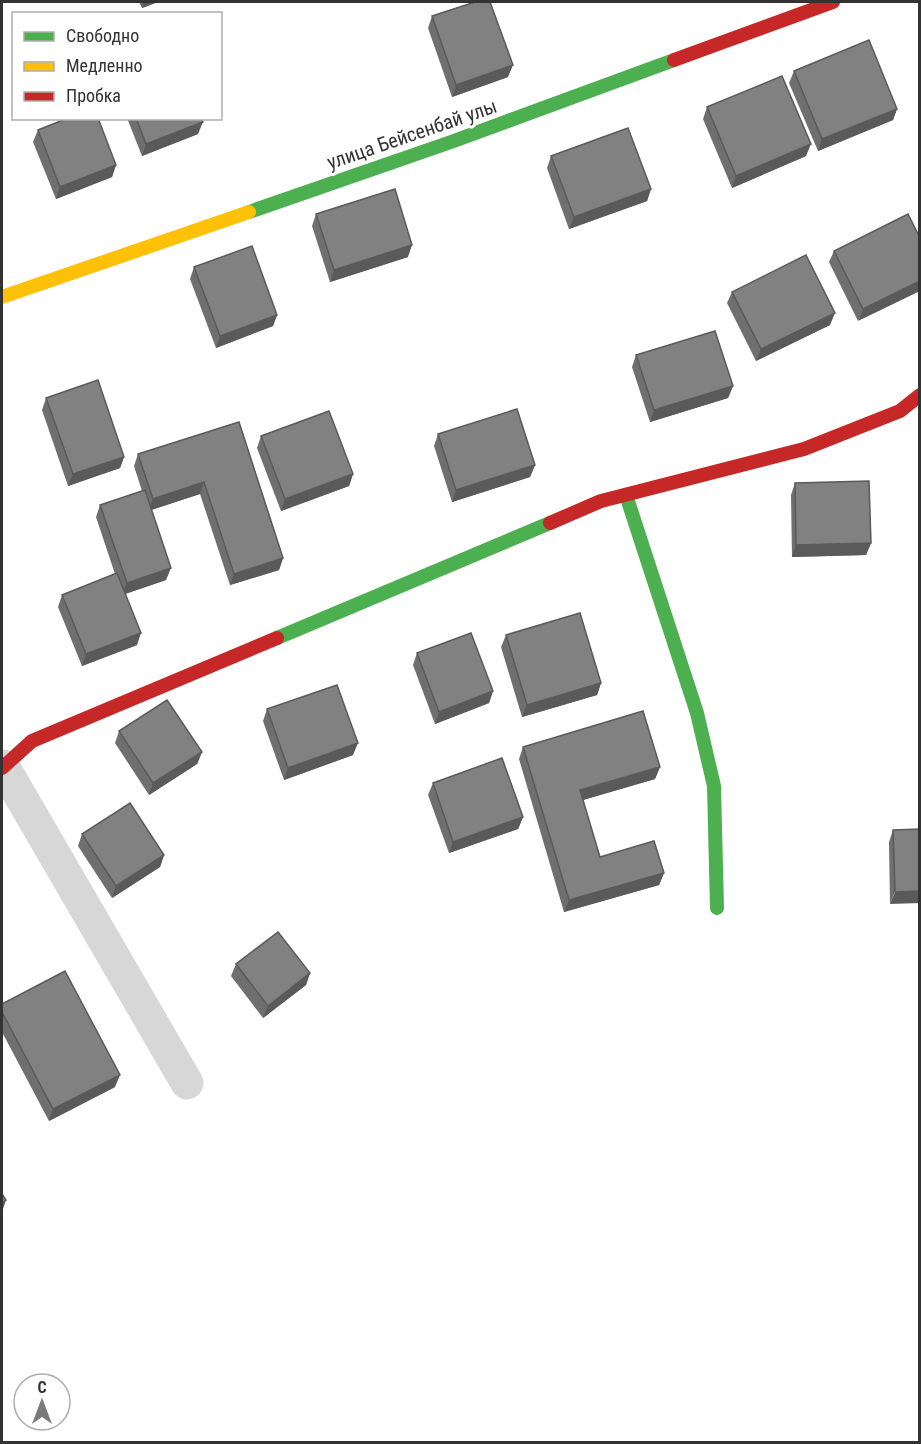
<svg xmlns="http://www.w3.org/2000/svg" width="921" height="1444" font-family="'Roboto Condensed',sans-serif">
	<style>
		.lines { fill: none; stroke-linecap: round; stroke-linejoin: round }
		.street { stroke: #d7d7d7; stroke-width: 33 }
		.fast { stroke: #4caf50; stroke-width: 14 }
		.slow { stroke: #ffc107; stroke-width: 14 }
		.jam { stroke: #c62828; stroke-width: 14 }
		.wall { fill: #6f6f6f }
		.shaded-wall { fill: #5a5a5a }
		.building { fill: #818181; stroke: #5a5a5a; stroke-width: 1.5 }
		.labels { text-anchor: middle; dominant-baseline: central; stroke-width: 6; stroke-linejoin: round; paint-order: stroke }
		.street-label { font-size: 20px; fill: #333; stroke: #fff }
	</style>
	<rect width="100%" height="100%" fill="#fff"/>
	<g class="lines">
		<polyline class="street" points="3,766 187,1083"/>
		<g class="fast">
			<polyline points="249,212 451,142 674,60"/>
			<polyline points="626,495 697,713 714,786 717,908"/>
			<polyline points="277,638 550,523"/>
		</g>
		<polyline class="slow" points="2,297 249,212"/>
		<g class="jam">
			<polyline points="674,60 833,2"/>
			<polyline points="550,523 601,501 804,449 900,411 920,395"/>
			<polyline points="2,768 32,741 277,638"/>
		</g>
	</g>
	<g class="wall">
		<polygon points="139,2 158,2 142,8"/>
		<polygon points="432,16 508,77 452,97 428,28"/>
		<polygon points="794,71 897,109 893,120 818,151 789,83"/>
		<polygon points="707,107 806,156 732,188 703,119"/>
		<polygon points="127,118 201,118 198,134 142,156"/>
		<polygon points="38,130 116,165 112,177 56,199 33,142"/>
		<polygon points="551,156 651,189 647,201 569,229 547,168"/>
		<polygon points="316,214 408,257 330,282 312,226"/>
		<polygon points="908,214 858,321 829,262 834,251"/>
		<polygon points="194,267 277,315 273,326 216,348 190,279"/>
		<polygon points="732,292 830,325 756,361 727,303"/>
		<polygon points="636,355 733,386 728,398 650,422 632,367"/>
		<polygon points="46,398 124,457 120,468 68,486 42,410"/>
		<polygon points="239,422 283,558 279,570 230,585 200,494 151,510 166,580 125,594 137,645 82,666 58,607 62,595 115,574 96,517 100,505 142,491 134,466 138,454"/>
		<polygon points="438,434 535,465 530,477 452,502 434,446"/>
		<polygon points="261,436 353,474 349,486 281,511 257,448"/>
		<polygon points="795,483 871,543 866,555 792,557 791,495"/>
		<polygon points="506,635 601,683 597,695 522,717 501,647"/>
		<polygon points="417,653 493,691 489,703 435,724 413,665"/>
		<polygon points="267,709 353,755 284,780 263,721"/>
		<polygon points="119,731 202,752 197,764 149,795 115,743"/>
		<polygon points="523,747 660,767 655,779 583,800 600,857 664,873 659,885 564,912 519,759"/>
		<polygon points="433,783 523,817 518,829 449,853 428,795"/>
		<polygon points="920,829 890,904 889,842 893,830"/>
		<polygon points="82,834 164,855 160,867 112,898 78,846"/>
		<polygon points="236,964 310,973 306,985 263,1018 231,976"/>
		<polygon points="2,1004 115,1087 49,1121 2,1032"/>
	</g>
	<g class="shaded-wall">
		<polygon points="144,2 158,2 142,8"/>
		<polygon points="513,65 508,77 452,97 456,85"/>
		<polygon points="897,109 893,120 818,151 822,139"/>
		<polygon points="203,122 198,134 142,156 146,144"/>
		<polygon points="811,144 806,156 732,188 736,176"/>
		<polygon points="116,165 112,177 56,199 60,187"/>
		<polygon points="651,189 647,201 569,229 574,217"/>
		<polygon points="412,245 408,257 330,282 334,270"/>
		<polygon points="920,281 920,291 858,321 863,309"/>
		<polygon points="835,313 830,325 756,361 761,349"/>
		<polygon points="277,315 273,326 216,348 220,336"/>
		<polygon points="733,386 728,398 650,422 654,410"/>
		<polygon points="124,457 120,468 68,486 73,474"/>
		<polygon points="535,465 530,477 452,502 456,490"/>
		<polygon points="353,474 349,486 281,511 285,499"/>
		<polygon points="204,482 200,494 148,511 153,499"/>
		<polygon points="871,543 866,555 792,557 796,545"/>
		<polygon points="283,558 279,570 230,585 234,574"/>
		<polygon points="171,568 166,580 122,595 127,583"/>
		<polygon points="141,633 137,645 82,666 86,654"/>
		<polygon points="601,683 597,695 522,717 527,705"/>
		<polygon points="493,691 489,703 435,724 439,712"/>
		<polygon points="358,743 353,755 284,780 288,768"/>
		<polygon points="202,752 197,764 149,795 153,783"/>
		<polygon points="660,767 655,779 576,802 580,790"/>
		<polygon points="523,817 518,829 449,853 453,842"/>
		<polygon points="164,855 160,867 112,898 116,886"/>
		<polygon points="664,873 659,885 564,912 569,900"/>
		<polygon points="920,891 920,903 890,904 895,892"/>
		<polygon points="310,973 306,985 263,1018 268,1006"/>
		<polygon points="120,1075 115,1087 49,1121 53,1109"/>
		<polygon points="6,1200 2,1212 2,1203"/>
	</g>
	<g class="building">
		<polygon points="475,2 490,2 513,65 456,85 432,16"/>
		<polygon points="869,40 897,109 822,139 794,71"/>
		<polygon points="782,76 811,144 736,176 707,107"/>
		<polygon points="68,118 98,118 116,165 60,187 38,130"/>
		<polygon points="136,118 201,118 203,122 146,144"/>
		<polygon points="628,128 651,189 574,217 551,156"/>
		<polygon points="395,189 412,245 334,270 316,214"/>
		<polygon points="908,214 920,238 920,281 863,309 834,251"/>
		<polygon points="252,246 277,315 220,336 194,267"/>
		<polygon points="806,255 835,313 761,349 732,292"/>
		<polygon points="715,331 733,386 654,410 636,355"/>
		<polygon points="98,380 124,457 73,474 46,398"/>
		<polygon points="517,409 535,465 456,490 438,434"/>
		<polygon points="329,411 353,474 285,499 261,436"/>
		<polygon points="239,422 283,558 234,574 204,482 153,499 138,454"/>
		<polygon points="869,481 871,543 796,545 795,483"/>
		<polygon points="145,490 171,568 127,583 100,505"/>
		<polygon points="117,573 141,633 86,654 62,595"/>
		<polygon points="580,613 601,683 527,705 506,635"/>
		<polygon points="471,633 493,691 439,712 417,653"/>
		<polygon points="337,685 358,743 288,768 267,709"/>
		<polygon points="167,700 202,752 153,783 119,731"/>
		<polygon points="643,711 660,767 580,790 600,857 654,841 664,873 569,900 523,747"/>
		<polygon points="502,758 523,817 453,842 433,783"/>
		<polygon points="130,803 164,855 116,886 82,834"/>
		<polygon points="920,829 920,891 895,892 893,830"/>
		<polygon points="278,932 310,973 268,1006 236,964"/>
		<polygon points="65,971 120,1075 53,1109 2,1012 2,1004"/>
		<polygon points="2,1194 6,1200 2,1203"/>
	</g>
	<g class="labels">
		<g class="street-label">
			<text transform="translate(412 134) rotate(-19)">улица Бейсенбай улы</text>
		</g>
	</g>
	<rect width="921" height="1444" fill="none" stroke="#333333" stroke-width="6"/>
	<rect x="12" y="12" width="210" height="108" fill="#ffffff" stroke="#adadad" stroke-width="1.5"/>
	<rect x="24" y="32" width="30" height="9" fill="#4caf50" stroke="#adadad" stroke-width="1.5"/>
	<text x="66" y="42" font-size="18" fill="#333333">Свободно</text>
	<rect x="24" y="62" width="30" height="9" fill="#ffc107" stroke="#adadad" stroke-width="1.5"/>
	<text x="66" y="72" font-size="18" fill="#333333">Медленно</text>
	<rect x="24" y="92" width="30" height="9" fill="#c62828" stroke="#adadad" stroke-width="1.5"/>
	<text x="66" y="102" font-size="18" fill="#333333">Пробка</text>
	<g transform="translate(42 1402)"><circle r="28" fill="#ffffff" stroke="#adadad" stroke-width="1.5"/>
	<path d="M0-4.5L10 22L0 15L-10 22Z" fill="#7a7a7a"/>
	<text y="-9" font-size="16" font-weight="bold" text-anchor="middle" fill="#333333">С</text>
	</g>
</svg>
